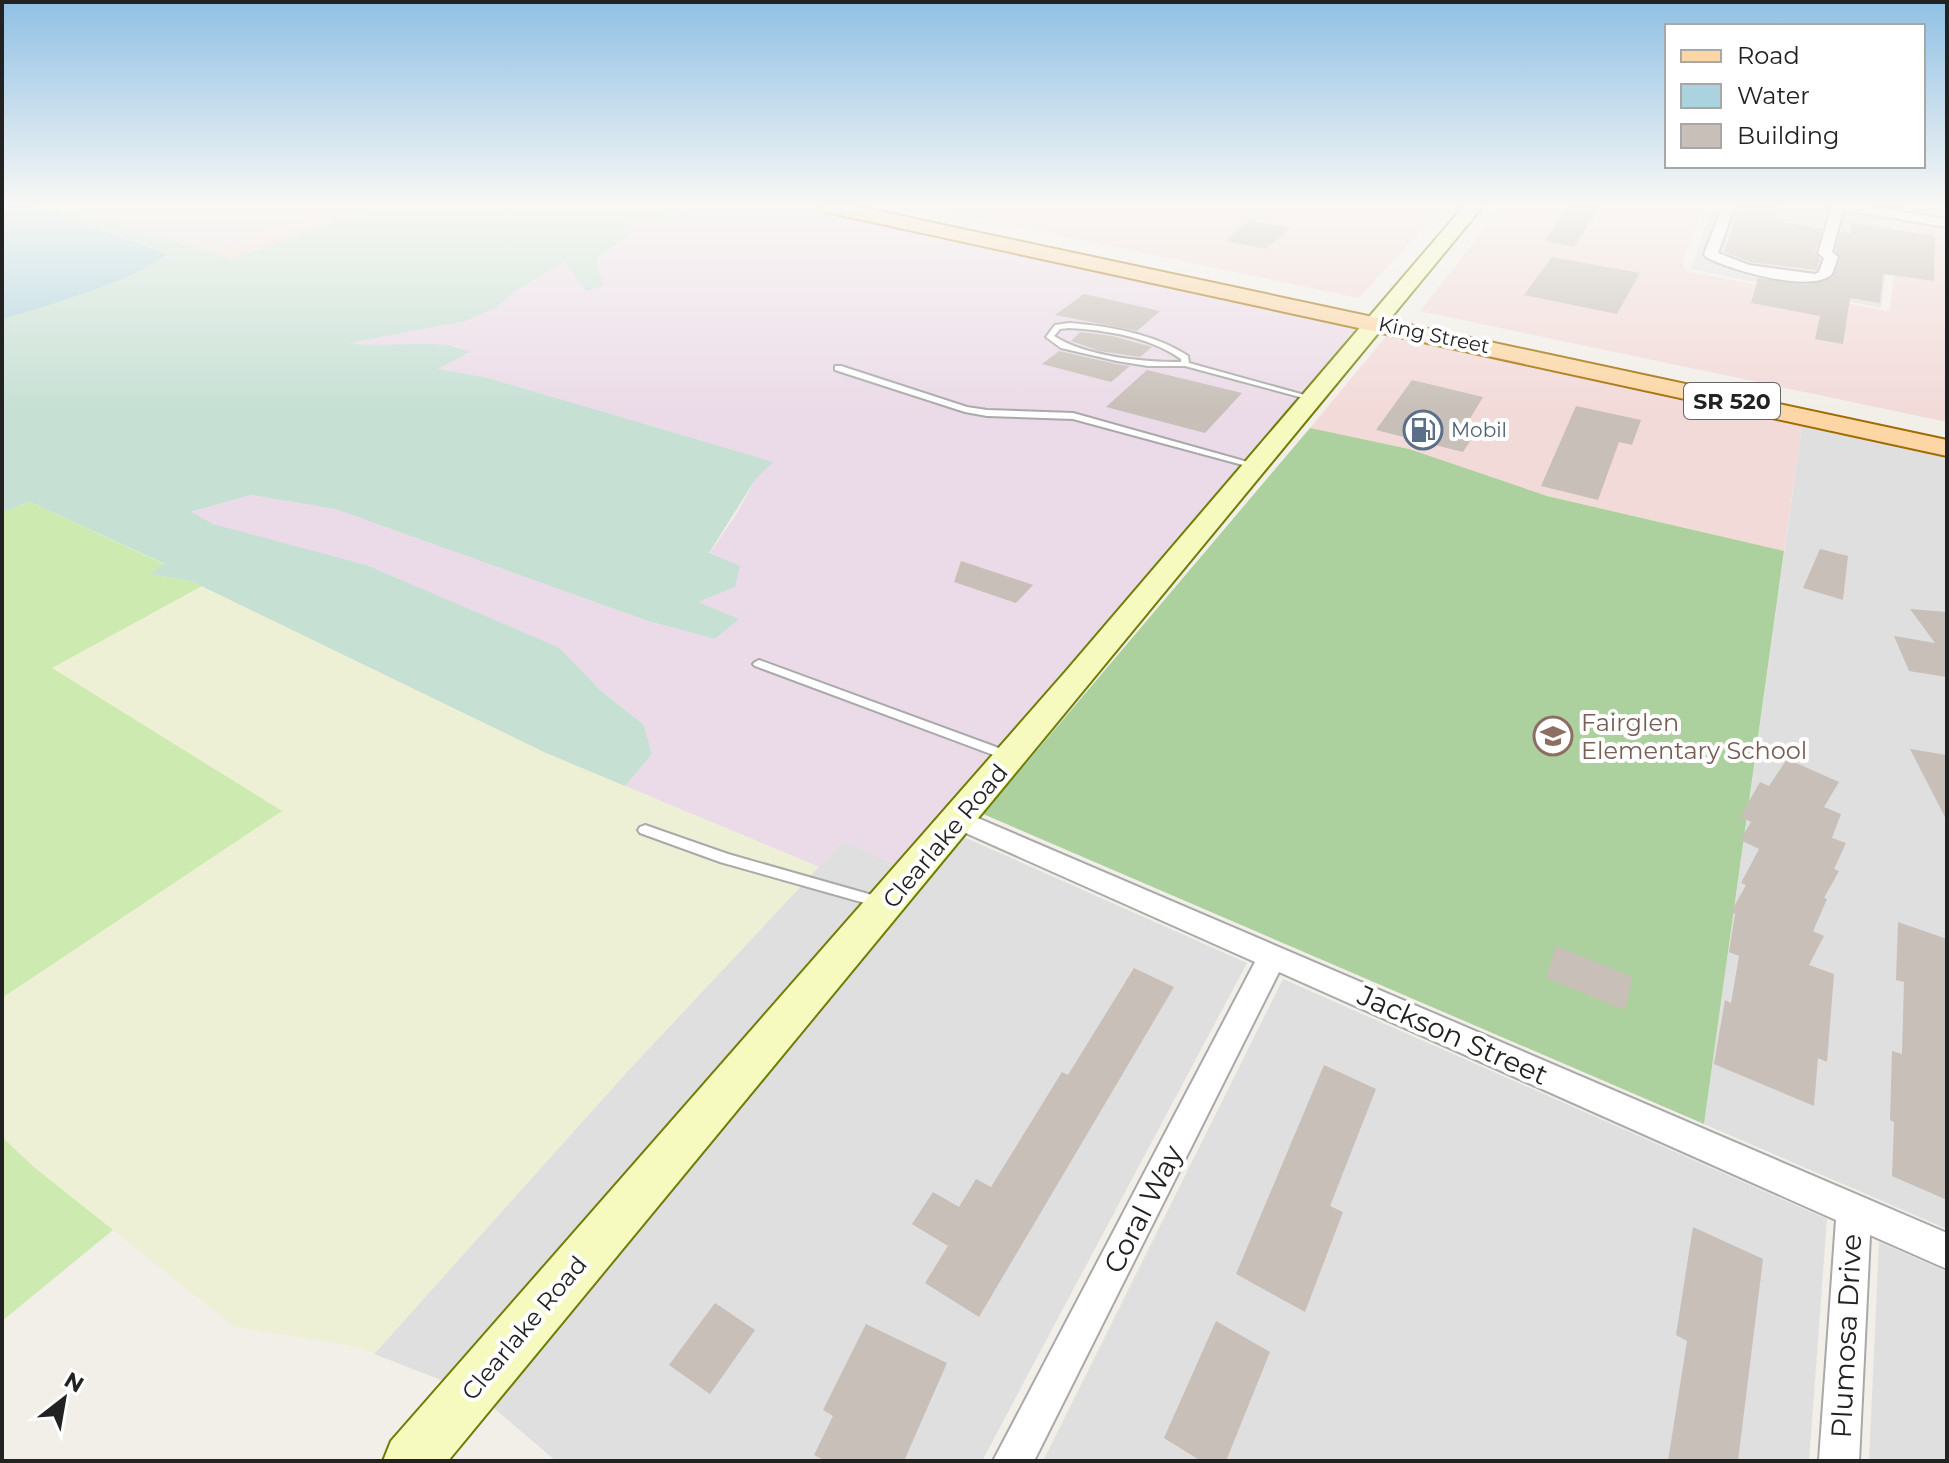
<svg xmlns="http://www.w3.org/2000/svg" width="1949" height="1463" font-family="Montserrat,sans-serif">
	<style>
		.residential { fill: #e0dfdf }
		.commercial { fill: #f2dad9 }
		.industrial { fill: #ebdbe8 }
		.farmland { fill: #eef0d5 }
		.grass { fill: #cdebb0 }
		.forest { fill: #add19e }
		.wetland { fill: #c6e0d4 }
		.parking { fill: #e2e2e2 }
		.water { fill: #aad3df }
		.building { fill: #c7bfb8 }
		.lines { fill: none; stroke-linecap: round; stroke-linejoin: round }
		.lane-casing { stroke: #a9a9a9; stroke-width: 4 }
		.street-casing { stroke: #a9a9a9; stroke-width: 4 }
		.secondary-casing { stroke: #707d05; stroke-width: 4 }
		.primary-casing { stroke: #a06b00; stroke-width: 4 }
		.lane { fill: #fff; fill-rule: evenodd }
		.street { fill: #fff; fill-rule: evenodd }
		.secondary { fill: #f7fabf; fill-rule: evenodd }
		.primary { fill: #fcd6a4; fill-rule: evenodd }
		.labels { text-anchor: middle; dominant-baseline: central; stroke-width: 8; stroke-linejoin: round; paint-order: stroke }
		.far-street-label { font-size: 20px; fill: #222; stroke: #fff }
		.far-service-label { font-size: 20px; fill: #4e5e75; stroke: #fff; text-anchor: start }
		.shield { fill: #fff; stroke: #646464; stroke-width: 2 }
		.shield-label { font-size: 22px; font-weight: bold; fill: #222 }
		.education-label { font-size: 24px; fill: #785e54; stroke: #fff; text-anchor: start }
		.street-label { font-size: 24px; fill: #222; stroke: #fff }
		.near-street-label { font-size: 28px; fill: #222; stroke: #fff }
	</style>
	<rect width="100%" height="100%" fill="#f2efe9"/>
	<g class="residential">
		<polygon points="1712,206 1843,206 1894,214 1881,308 1691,269"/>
		<polygon points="1802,426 1947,458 1947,1229 1704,1124"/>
		<polygon points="964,837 1247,963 982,1461 556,1461 489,1404"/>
		<polygon points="843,841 899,866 449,1383 374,1354 626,1073"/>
		<polygon points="1283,979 1827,1219 1809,1461 1043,1461"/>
		<polygon points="1879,1242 1947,1272 1947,1461 1869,1461"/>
	</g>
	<g class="commercial">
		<polygon points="65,206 379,206 231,259"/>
		<polygon points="921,206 1443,206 1359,298"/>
		<polygon points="1502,206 1703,206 1684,258 1684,269 1687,271 1886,311 1890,309 1901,218 1947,225 1947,422 1420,311"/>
		<polygon points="1387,335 1802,426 1784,551 1547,496 1310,428"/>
	</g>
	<polygon class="industrial" points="694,206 806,206 1363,329 899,866 843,841 819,867 625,786 652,754 644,725 600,690 560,648 269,540 213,524 189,513 251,495 335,509 648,621 715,639 738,619 697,602 709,554 737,513 755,480 772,462 485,377 437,369 469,353 457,346 384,347 346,343 466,321 499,306 515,291 565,262 597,267 598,257 626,240 624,231 627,219 638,216 665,218"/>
	<polygon class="farmland" points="202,586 546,753 819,867 626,1073 374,1354 358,1347 235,1327 34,1168 2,1137 2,998 281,811 51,668"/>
	<g class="grass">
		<polygon points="30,502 166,565 151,574 191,581 202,586 52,668 282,811 2,998 2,512"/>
		<polygon points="2,1137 35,1168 113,1230 2,1321"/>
	</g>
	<polygon class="forest" points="1310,428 1409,449 1547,496 1784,551 1704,1124 983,814"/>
	<path class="wetland" d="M 35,206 L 65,206 L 231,259 L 379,206 L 694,206 L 665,218 L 638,216 L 627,219 L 624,231 L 630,235 L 598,257 L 597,267 L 604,285 L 586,291 L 565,262 L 515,291 L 499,306 L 466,321 L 349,343 C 385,349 440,337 470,352 L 438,369 L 485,377 L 773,462 L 755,480 L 709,553 L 740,566 L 735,587 L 698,602 L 739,619 L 715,639 L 648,621 L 335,509 L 251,495 L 191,512 L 213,524 L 366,565 L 560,648 L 600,690 L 644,725 L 652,754 L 625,786 L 546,753 L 191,581 L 150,574 L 165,564 L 30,502 L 2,512 L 2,320 L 96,287 L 167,253 Z"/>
	<polygon class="parking" points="186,206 333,206 208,251 124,225"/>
	<path class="water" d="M 2,206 L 35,206 L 168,254 C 127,284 51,303 2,320 Z"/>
	<g class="building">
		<polygon points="1569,206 1601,206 1574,247 1545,241"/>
		<polygon points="1741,206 1779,206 1775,221 1822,229 1815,252 1820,259 1817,270 1750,262 1724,252"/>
		<polygon points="1250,220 1290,228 1266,249 1225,241"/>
		<polygon points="1852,223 1935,236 1934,281 1883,274 1880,303 1850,298 1843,344 1815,339 1820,316 1751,303 1758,278 1807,285 1833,277 1841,258 1835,251 1840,232 1850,234"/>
		<polygon points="1552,257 1640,273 1617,314 1524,295"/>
		<polygon points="1084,294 1160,311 1137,331 1055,315"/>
		<polygon points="1080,332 1112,336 1152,347 1140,357 1099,351 1071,341"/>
		<polygon points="1059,351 1116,364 1130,366 1111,382 1042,364"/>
		<polygon points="1147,370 1242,393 1205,433 1106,407"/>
		<polygon points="1412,380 1483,397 1464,429 1476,432 1463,452 1376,430"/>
		<polygon points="1576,406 1641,420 1632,445 1619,442 1598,500 1541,486"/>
		<polygon points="1820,549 1848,556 1843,600 1803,588"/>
		<polygon points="961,561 1033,585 1016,603 954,582"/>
		<polygon points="1910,609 1947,612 1947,677 1909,671 1894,636 1935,643"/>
		<polygon points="1910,749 1947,755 1947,821"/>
		<polygon points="1787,759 1839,782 1824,807 1841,814 1832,838 1846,843 1834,869 1839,871 1824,898 1827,899 1813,931 1824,936 1809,965 1834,974 1827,1062 1818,1058 1814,1106 1714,1064 1725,1000 1731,1003 1739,956 1729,952 1735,914 1731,912 1746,885 1741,883 1759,849 1740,840 1751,822 1740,817 1760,782 1769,786"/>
		<polygon points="1898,922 1947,939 1947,1200 1892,1176 1894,1122 1890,1120 1892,1051 1902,1054 1904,982 1896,980"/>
		<polygon points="1556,946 1633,977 1625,1010 1546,978"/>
		<polygon points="1134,968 1174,987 979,1317 925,1283 948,1246 912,1224 933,1192 959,1207 976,1179 991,1187 1062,1072 1068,1075"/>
		<polygon points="1324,1065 1376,1089 1330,1206 1343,1212 1305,1312 1236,1274"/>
		<polygon points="1693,1227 1763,1259 1738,1461 1668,1461 1687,1341 1676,1335"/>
		<polygon points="715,1303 755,1330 710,1394 669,1365"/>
		<polygon points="1216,1321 1270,1352 1226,1461 1201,1461 1164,1438"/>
		<polygon points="866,1324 947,1363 904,1461 826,1461 814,1455 833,1416 823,1410"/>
	</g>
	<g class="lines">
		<g class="lane-casing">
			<g id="lane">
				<polygon points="1888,206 1903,208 1900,210"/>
				<path d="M 1069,323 C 1109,326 1155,334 1188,356 L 1189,363 L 1319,399 L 1315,401 L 1185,366 L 1148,366 L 1117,361 L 1061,348 L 1046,337 L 1055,325 ZM 1069,328 C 1107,330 1150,337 1181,359 L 1181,362 C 1143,362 1087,357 1054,336 L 1060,329 Z"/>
				<polygon points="835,366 841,366 967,407 987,410 1073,413 1262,466 1260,468 1254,468 1073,419 987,416 965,412 835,370"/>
				<polygon points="759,660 1015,754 1017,757 1011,761 1007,760 755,666 753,664 755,662"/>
				<polygon points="645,825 728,854 879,897 884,898 886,902 884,906 879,907 720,862 640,833 638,830 640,827"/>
			</g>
		</g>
		<g class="street-casing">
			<g id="street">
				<path d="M 1723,206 L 1735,206 L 1718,253 L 1749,265 L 1815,274 L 1819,272 L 1824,258 L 1818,253 L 1832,206 L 1868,206 L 1947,219 L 1947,227 L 1843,210 L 1832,252 L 1838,257 L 1832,274 C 1811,294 1730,270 1706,257 L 1704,254 Z"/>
				<polygon points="959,810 1947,1233 1947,1269 1870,1235 1859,1461 1819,1461 1836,1220 1279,972 1034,1461 993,1461 1255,962 950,826 946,819 950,812"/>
			</g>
		</g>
		<g class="secondary-casing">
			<polygon id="secondary" points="1464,206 1483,206 448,1461 383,1461 391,1441 1066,671"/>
		</g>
		<g class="primary-casing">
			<polygon id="primary" points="816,206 855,206 1947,440 1947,456 826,212"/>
		</g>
		<use href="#lane" class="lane"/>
		<use href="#street" class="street"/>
		<use href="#secondary" class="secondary"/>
		<use href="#primary" class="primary"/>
	</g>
	<linearGradient id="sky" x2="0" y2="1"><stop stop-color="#8fc0e4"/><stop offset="0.5" stop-color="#f9f8f5"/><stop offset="1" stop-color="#f9f8f5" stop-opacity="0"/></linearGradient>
	<rect width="1949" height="411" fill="url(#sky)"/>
	<defs>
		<g id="fuel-ring" transform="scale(2)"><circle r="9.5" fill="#fff" stroke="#5c6f8a" stroke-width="1.5"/><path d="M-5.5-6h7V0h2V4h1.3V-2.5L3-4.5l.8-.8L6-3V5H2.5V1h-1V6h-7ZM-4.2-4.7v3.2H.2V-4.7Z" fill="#5c6f8a"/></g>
		<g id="school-ring" transform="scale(2)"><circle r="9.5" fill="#fff" stroke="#8d6e63" stroke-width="1.5"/><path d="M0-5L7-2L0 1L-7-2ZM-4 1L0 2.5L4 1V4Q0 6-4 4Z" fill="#8d6e63"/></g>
	</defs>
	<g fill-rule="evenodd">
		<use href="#fuel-ring" x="1423" y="430"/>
		<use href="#school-ring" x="1553" y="736"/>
	</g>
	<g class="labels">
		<g class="far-street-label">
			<text transform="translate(1434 335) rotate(12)">King Street</text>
		</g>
		<g class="far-service-label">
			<text x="1451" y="430">Mobil</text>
		</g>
		<rect class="shield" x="1684" y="383" width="96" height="36" rx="6"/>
		<g class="shield-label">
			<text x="1732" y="401">SR 520</text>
		</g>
		<g class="education-label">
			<text x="1581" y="722">Fairglen<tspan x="1581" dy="28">Elementary School</tspan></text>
		</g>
		<g class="street-label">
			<text transform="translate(945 836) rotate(-50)">Clearlake Road</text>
			<text transform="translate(524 1328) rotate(-50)">Clearlake Road</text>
		</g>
		<g class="near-street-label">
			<text transform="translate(1453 1035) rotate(24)">Jackson Street</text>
			<text transform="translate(1143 1209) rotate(-63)">Coral Way</text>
			<text transform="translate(1846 1336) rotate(-87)">Plumosa Drive</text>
		</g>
	</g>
	<rect width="1949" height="1463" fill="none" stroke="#222222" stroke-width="8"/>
	<rect x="1665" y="24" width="260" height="144" fill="#ffffff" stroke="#a7a7a7" stroke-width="2"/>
	<rect x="1681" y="50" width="40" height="12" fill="#fcd6a4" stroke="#a7a7a7" stroke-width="2"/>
	<text x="1737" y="64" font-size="24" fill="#222222">Road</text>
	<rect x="1681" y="84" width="40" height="24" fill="#aad3df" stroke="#a7a7a7" stroke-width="2"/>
	<text x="1737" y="104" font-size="24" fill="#222222">Water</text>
	<rect x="1681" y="124" width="40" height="24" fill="#c7bfb8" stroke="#a7a7a7" stroke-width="2"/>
	<text x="1737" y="144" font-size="24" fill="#222222">Building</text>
	<g transform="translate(64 1399) rotate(31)" stroke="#ffffff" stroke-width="6" paint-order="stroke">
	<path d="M0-6L14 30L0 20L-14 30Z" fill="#222222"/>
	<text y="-12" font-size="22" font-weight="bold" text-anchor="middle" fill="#222222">N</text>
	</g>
</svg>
